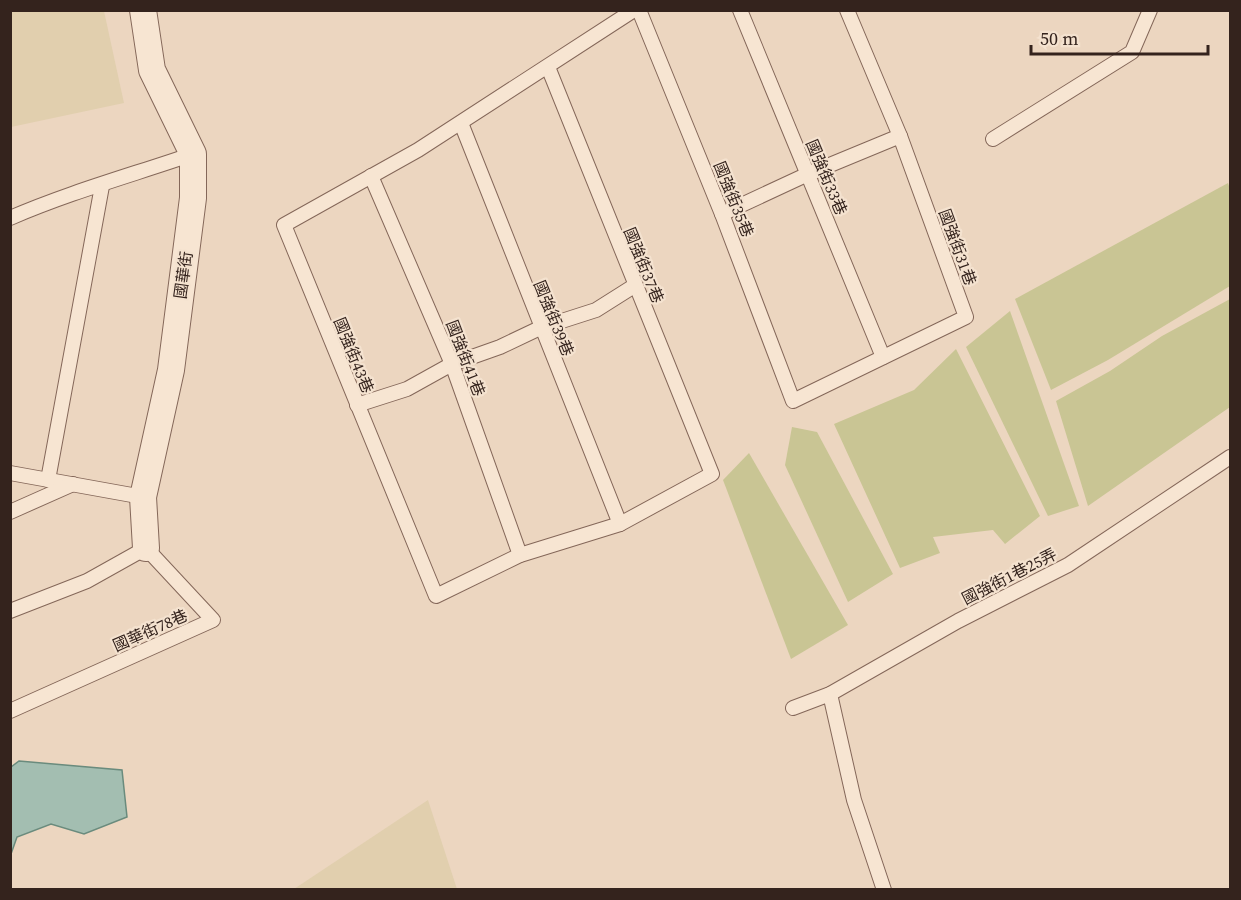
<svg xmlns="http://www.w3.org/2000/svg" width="1241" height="900" font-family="'Source Serif 4','Noto Sans TC',serif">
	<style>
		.farmland { fill: #e1cfae }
		.green { fill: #c9c594 }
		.water { fill: #a3beb1; stroke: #6a8b7d; stroke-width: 1.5 }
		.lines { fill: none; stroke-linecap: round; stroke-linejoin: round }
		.service-casing { stroke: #846759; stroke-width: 16 }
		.minor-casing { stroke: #846759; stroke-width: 28 }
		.service { stroke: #f7e5d2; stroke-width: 14 }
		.minor { stroke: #f7e5d2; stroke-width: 26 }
		.labels { text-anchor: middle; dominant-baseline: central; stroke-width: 4.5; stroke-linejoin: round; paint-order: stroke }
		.street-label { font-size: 16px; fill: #34231d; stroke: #f4e2cf }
	</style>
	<rect width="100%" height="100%" fill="#ecd6c0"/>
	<g class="farmland">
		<polygon points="11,10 104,11 124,103 11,127"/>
		<polygon points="428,800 457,889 294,889"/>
	</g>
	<g class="green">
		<polygon points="1228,183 1230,189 1230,286 1108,360 1051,390 1015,299"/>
		<polygon points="1230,299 1230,407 1088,506 1056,401 1110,371 1162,336"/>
		<polygon points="1010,311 1079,506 1048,516 966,347"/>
		<polygon points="956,349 1040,516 1005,544 993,530 933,537 940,553 900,568 834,424 914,390"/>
		<polygon points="792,427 817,432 893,574 848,602 785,465"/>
		<polygon points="749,453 848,625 791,659 723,480"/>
	</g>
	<polygon class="water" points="19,761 122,770 127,817 84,834 51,824 17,837 11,854 11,767"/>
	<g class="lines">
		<g class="service-casing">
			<g id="service">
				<polyline points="639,10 722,214 793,401 966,317 900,136 847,10"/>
				<polyline points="740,10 883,357"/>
				<polyline points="548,67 712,474 620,524 520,555 436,596 284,225 418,150 634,10"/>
				<polyline points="461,123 620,524"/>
				<polyline points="993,139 1132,52 1150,10"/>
				<polyline points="371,176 452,364 520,555"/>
				<polyline points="722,214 808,174 900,136"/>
				<path d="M 10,218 C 70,192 132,175 193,154"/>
				<polyline points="357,405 407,389 452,364 500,347 540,328 596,310 634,286"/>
				<polyline points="10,473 143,497"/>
				<polyline points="48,480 102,186"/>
				<polyline points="10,512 73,484"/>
				<polyline points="10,611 87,581 146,548 213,620 10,711"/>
				<polyline points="830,694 854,800 884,890"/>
				<polyline points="793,708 830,694 958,621 1068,565 1230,457"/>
			</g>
		</g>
		<g class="minor-casing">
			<polyline id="minor" points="143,10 152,70 193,154 193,198 171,370 143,497 146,548"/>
		</g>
		<use href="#service" class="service"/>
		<use href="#minor" class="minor"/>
	</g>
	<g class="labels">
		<g class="street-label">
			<text transform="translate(827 177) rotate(67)">國強街33巷</text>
			<text transform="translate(734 199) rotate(68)">國強街35巷</text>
			<text transform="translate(958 247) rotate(70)">國強街31巷</text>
			<text transform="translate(644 265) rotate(68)">國強街37巷</text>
			<text transform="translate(183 275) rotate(-82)">國華街</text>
			<text transform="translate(554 318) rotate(68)">國強街39巷</text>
			<text transform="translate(354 355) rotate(68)">國強街43巷</text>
			<text transform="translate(466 358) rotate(69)">國強街41巷</text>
			<text transform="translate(1009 576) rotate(-27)">國強街1巷25弄</text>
			<text transform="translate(150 630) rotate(-24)">國華街78巷</text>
		</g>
	</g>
	<rect width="1241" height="900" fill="none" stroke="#34231d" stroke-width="24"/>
	<path d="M1031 45v9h177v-9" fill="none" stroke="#34231d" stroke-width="3"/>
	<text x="1040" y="45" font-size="18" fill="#34231d" stroke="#f4e2cf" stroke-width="4.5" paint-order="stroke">50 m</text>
</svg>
